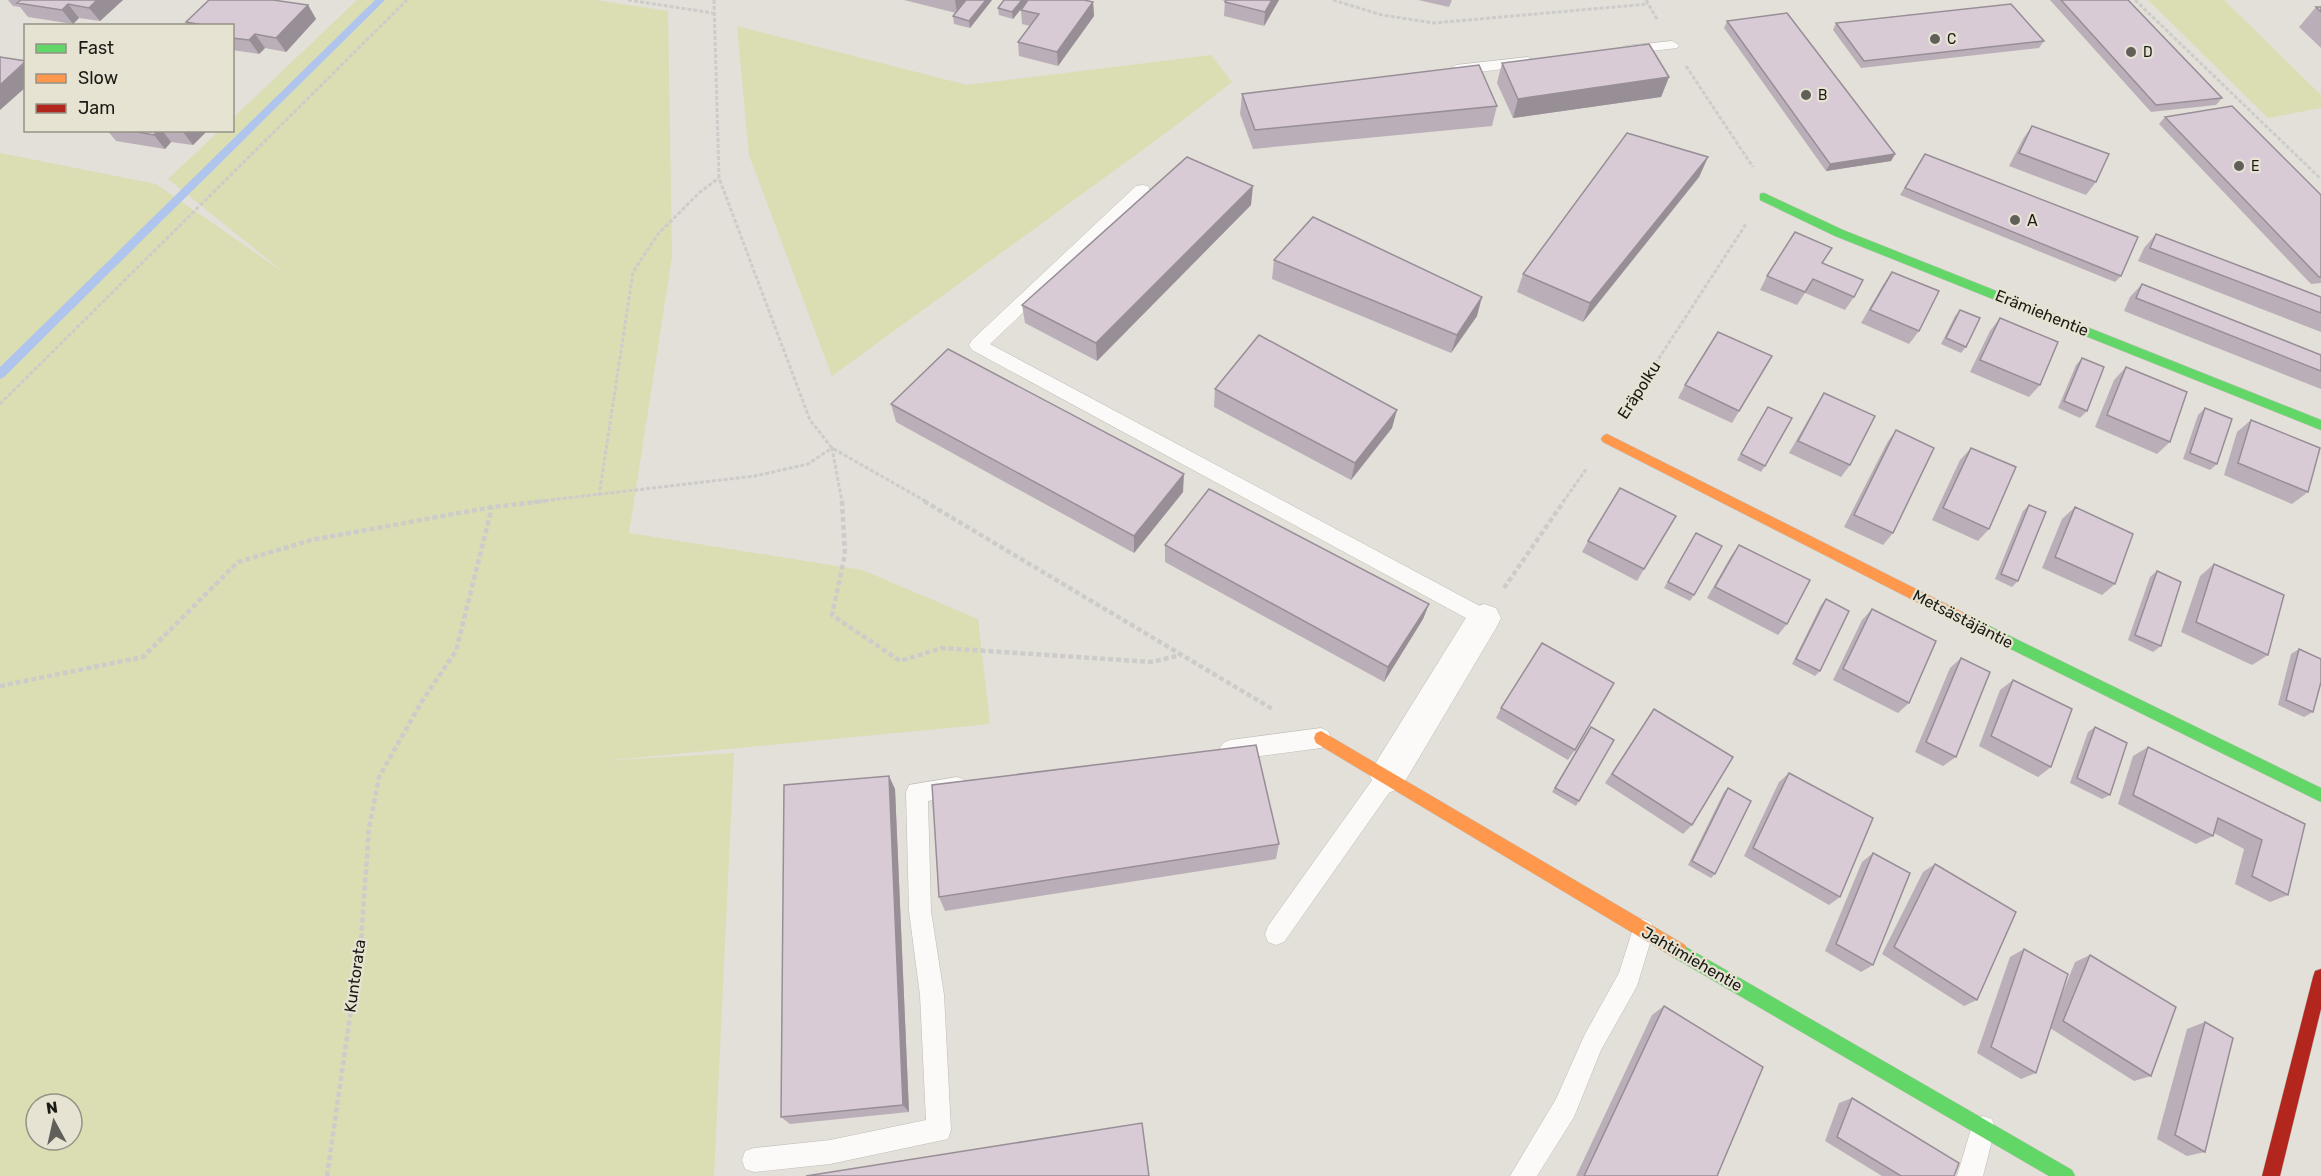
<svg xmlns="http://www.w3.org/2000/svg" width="2321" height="1176" font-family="Rubik,sans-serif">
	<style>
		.green { fill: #dbddb3; fill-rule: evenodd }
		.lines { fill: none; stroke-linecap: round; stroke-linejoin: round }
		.stream { fill: #afc5ee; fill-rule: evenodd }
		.lane-casing { stroke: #bebdb6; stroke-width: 1 }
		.street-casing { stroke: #bebdb6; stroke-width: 1 }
		.fast-casing { stroke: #bebdb6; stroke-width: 1 }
		.slow-casing { stroke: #bebdb6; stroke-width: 1 }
		.jam-casing { stroke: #bebdb6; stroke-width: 1 }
		.path-far1 { stroke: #cdccca; stroke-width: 3; stroke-dasharray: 4 2; stroke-linecap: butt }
		.path { stroke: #cdccca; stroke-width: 4.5; stroke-dasharray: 5 3; stroke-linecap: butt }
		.lane { fill: #fbfaf9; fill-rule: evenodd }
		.street { fill: #fbfaf9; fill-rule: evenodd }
		.fast { fill: #63d668; fill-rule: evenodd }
		.slow { fill: #ff974d; fill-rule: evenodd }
		.jam { fill: #b3261e; fill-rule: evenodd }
		.wall { fill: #baafb8 }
		.shaded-wall { fill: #978e96 }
		.building { fill: #d8cbd6; stroke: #978e96; stroke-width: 1.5 }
		.poi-dot { fill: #615f59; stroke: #e7e3d3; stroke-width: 2 }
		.labels { text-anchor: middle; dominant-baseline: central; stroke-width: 4.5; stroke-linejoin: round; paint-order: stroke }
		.far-poi-label { font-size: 14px; fill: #1b1a14; stroke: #e7e3d3; text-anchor: start }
		.poi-label { font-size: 16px; fill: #1b1a14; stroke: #e7e3d3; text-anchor: start }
		.street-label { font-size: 16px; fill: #1b1a14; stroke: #e7e3d3 }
	</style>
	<rect width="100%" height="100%" fill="#e2e0d8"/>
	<g class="green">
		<path d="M 357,0 L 595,0 L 668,11 L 672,257 L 629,533 L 862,570 L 978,619 L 990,724 L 603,761 L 734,753 L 714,1176 L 0,1176 L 0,153 L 156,184 L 286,274 L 168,179 L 219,131 L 232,130 L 233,118 ZM 36,1104 L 72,1104 L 72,1140 L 36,1140 Z"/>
		<polygon points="2148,0 2224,0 2321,95 2321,108 2268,118"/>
		<polygon points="737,26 967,85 1211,55 1232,82 1174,127 832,376 749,155"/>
	</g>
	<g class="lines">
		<polygon class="stream" points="375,0 385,0 4,377 0,379 0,367"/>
		<g class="lane-casing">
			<g id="lane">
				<polygon points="1672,41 1679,45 1677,48 1625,54 1618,50 1625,46"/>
				<polygon points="1528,57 1535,62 1533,65 1456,75 1449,70 1456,65"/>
				<polygon points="1142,185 1148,186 1150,190 1148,194 990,344 1491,612 1494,618 1491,624 1484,627 1477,624 972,350 969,345 972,340 1136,186"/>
				<polygon points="1321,728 1328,731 1331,738 1328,745 1321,748 1230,760 1223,757 1219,750 1223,743 1230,740"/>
				<polygon points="1388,766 1396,769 1399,776 1396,783 1284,942 1276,945 1268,942 1265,934 1268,926 1380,769"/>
				<polygon points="957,777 965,780 968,787 965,794 928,801 931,911 944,995 951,1130 948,1139 830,1164 754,1172 745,1169 742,1160 745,1151 754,1148 830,1140 926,1120 920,995 909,911 906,792 909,785"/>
				<polygon points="1643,919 1651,922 1654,930 1637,986 1601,1050 1574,1117 1537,1176 1510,1176 1556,1099 1585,1034 1619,973 1635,922"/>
				<polygon points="1983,1116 1992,1119 1995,1128 1983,1176 1957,1176 1974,1119"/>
			</g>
		</g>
		<g class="street-casing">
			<polygon id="street" points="1484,604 1496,608 1501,618 1496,628 1401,788 1388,793 1375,788 1370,776 1375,764 1472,608"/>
		</g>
		<g class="fast-casing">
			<g id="fast">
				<polygon points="1764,193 1843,230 2321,420 2321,430 1835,236 1760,200 1760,194"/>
				<polygon points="1971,617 2321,788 2321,802 1966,627 1964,623 1966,619"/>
				<polygon points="1679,943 2072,1170 2075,1176 2049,1176 1673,957 1671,951 1673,945"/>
			</g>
		</g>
		<g class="slow-casing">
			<g id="slow">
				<polygon points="1607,434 1976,619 1978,623 1976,627 1971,629 1966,627 1603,442 1601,439 1603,436"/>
				<polygon points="1321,731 1685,945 1687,951 1685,957 1679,959 1673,957 1316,743 1314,738 1316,733"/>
			</g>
		</g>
		<g class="jam-casing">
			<polygon id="jam" points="2321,969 2321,1009 2280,1176 2262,1176 2313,977 2315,971"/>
		</g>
		<g class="path-far1">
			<polyline points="628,0 713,13"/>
			<polyline points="714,0 719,178 810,420 832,448 927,502"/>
			<polyline points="1333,0 1382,15 1434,23 1648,4"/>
			<polyline points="1646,0 1657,19"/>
			<polyline points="2135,0 2321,179"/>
			<polyline points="1686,66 1753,167"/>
			<polyline points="0,404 407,0"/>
			<polyline points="1626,409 1746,224"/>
			<polyline points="599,496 633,272 658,234 700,192 719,178"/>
			<polyline points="533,502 755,476 808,464 832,448 842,502"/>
			<polyline points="1563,502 1587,468"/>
		</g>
		<g class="path">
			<polyline points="842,501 845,554 832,615 900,661 942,648 1152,662 1181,655"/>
			<polyline points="924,501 1274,710"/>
			<polyline points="1504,588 1564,501"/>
			<polyline points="0,686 143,657 238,562 311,540 492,507 546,501"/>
			<polyline points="327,1176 361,940 369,828 379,777 422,701 456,651 492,507"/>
		</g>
		<use href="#lane" class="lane"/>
		<use href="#street" class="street"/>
		<use href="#fast" class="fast"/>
		<use href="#slow" class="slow"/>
		<use href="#jam" class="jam"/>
	</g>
	<g class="wall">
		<polygon points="8,0 123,0 100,21 79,18 73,24 28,17 20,7 13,6"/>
		<polygon points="904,0 992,0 970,28 954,24 953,16 956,13"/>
		<polygon points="1028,0 1013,19 999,15 998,8"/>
		<polygon points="1221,0 1279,0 1264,26 1224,16 1225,1"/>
		<polygon points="1418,0 1452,0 1449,7"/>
		<polygon points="2050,0 2128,0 2222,98 2216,105 2151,112"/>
		<polygon points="1093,2 1094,16 1058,66 1019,56 1018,42 1030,26 1022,24 1021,10"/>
		<polygon points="308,5 316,19 286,52 265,48 259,54 232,50 232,26 189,26 186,22"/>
		<polygon points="2316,7 2321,7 2321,48 2299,27"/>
		<polygon points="1727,21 1895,154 1891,161 1826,171 1724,28"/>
		<polygon points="1836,23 2044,41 2039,48 1861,68 1833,30"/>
		<polygon points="1502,63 1669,77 1661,97 1513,118 1497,83"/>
		<polygon points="1242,94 1497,106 1492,126 1253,149 1240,114"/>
		<polygon points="2165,117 2321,195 2321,283 2311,284 2159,124"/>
		<polygon points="2032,126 2096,182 2086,195 2009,166 2023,139"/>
		<polygon points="107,130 208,130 193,145 171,142 165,149 116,141"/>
		<polygon points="1925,154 2121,276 2115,282 1900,195"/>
		<polygon points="1708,157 1699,177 1583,322 1517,292 1523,274"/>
		<polygon points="1251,205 1097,361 1025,323 1022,305"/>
		<polygon points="2156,234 2321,297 2321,332 2138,261 2144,248"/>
		<polygon points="1274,260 1477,316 1451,353 1272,279"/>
		<polygon points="1822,263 1854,297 1845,310 1805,293 1797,305 1760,290 1767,276"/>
		<polygon points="1892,272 1919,331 1909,344 1861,323 1883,285"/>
		<polygon points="2142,284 2321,355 2321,389 2124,311 2130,297"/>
		<polygon points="1960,310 1966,347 1961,353 1941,344 1955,316"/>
		<polygon points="2000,318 2040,385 2029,397 1970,372 1990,331"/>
		<polygon points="1772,356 1732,423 1678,398 1685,385"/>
		<polygon points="2082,358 2087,411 2080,418 2058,408 2076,365"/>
		<polygon points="2126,367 2170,442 2157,454 2095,427 2114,380"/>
		<polygon points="1215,389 1392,428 1351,480 1214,407"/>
		<polygon points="1824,393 1850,465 1841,477 1789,453 1816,406"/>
		<polygon points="891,404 1183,492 1134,553 896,422"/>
		<polygon points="1768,407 1765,466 1761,472 1737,460"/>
		<polygon points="2205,408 2217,464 2210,470 2183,459 2198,415"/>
		<polygon points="2251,420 2308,492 2292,504 2224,475 2237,432"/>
		<polygon points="1896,430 1893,533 1883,545 1844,527 1887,443"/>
		<polygon points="1971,448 1989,529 1978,541 1932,520 1960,460"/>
		<polygon points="2029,505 2018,581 2012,587 1995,579 2023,511"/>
		<polygon points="2075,507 2115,584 2102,595 2042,568 2062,519"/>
		<polygon points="1676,516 1637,581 1582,552 1588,541"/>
		<polygon points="1696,533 1694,595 1690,601 1664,588"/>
		<polygon points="1165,545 1429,604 1423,619 1384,682 1165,562"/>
		<polygon points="1739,545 1787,624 1778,635 1707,598 1731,556"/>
		<polygon points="2214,564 2268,655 2252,665 2181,632 2200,576"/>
		<polygon points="2157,571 2161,646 2153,652 2128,640 2150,577"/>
		<polygon points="1826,599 1820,671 1815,676 1792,664 1821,605"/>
		<polygon points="1872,609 1909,703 1898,713 1833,680 1862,620"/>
		<polygon points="2299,649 2313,712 2304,717 2278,705 2291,654"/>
		<polygon points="1961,658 1956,757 1943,766 1915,752 1950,668"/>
		<polygon points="2013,680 2051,767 2038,777 1979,746 2000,690"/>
		<polygon points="1501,708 1575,750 1568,760 1496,718"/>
		<polygon points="1654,709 1692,825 1683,834 1605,783"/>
		<polygon points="2095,727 2110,795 2102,799 2070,783 2088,732"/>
		<polygon points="1587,732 1579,801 1576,806 1552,792"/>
		<polygon points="2148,747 2305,824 2288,895 2270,902 2235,884 2244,849 2214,833 2213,836 2196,844 2118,804 2133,756"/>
		<polygon points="1789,773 1840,897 1829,905 1744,856 1779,782"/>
		<polygon points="1728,788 1715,874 1711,878 1688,865 1724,792"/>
		<polygon points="895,789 909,1112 790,1124 781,1117"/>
		<polygon points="1279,844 1276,859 945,911 939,897"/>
		<polygon points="1873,853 1873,965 1861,972 1825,951 1862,862"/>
		<polygon points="1935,864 1977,1000 1964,1006 1882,954 1923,872"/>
		<polygon points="2024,949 2061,997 2075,962 2090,955 2151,1076 2134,1081 2050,1028 2036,1073 2021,1079 1977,1053 2010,957"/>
		<polygon points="1664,1006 1717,1176 1576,1176 1652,1015"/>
		<polygon points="2205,1022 2205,1152 2187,1156 2157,1139 2187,1029"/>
		<polygon points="1852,1098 1954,1176 1882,1176 1825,1141 1839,1103"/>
	</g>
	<g class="shaded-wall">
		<polygon points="97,0 123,0 100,21 89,8"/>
		<polygon points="955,0 967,0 957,13"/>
		<polygon points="986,0 992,0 970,28 969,21"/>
		<polygon points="1022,0 1028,0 1013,19 1012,12"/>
		<polygon points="1272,0 1279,0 1264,26 1265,12"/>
		<polygon points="1093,2 1094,16 1058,66 1057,52"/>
		<polygon points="68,4 79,18 73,24 62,10"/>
		<polygon points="308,5 316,19 286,52 276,38"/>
		<polygon points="255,34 265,48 259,54 249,40"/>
		<polygon points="26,62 26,87 0,110 0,85"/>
		<polygon points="1669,77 1661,97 1513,118 1518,99"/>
		<polygon points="158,130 162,130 171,142 165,149 154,135"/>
		<polygon points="184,130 208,130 193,145 183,132"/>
		<polygon points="1895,154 1891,161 1826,171 1830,164"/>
		<polygon points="1708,157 1699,177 1583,322 1590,303"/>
		<polygon points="1253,186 1251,205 1097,361 1096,343"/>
		<polygon points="1482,297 1477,316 1451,353 1457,335"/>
		<polygon points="1397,410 1392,428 1351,480 1355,463"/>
		<polygon points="1184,474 1183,492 1134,553 1134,536"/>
		<polygon points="1429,604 1423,619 1384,682 1388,667"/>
		<polygon points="889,776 895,789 909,1112 903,1105"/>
	</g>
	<g class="building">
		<polygon points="21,0 97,0 89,8 68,4 62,10 17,3"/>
		<polygon points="209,0 273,0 308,5 276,38 255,34 249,40 232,38 232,26 210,26 186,22"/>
		<polygon points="966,0 986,0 969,21 953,16"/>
		<polygon points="1004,0 1022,0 1012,12 998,8"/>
		<polygon points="1028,0 1084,0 1093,2 1057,52 1018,42 1039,14 1021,10"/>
		<polygon points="1226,0 1272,0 1265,12 1225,2"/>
		<polygon points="2061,0 2128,0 2222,98 2156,105"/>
		<polygon points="2011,4 2044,41 1864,61 1836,23"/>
		<polygon points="2316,7 2321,7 2321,12"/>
		<polygon points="1787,13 1895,154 1830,164 1727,21"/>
		<polygon points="1649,44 1669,77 1518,99 1502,63"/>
		<polygon points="0,57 26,61 0,85"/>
		<polygon points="1479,65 1497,106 1255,130 1242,94"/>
		<polygon points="2232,106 2321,195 2321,277 2319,277 2165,117"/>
		<polygon points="2032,126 2109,154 2096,182 2019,153"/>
		<polygon points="126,130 158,130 154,135"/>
		<polygon points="1627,133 1708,157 1590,303 1523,274"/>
		<polygon points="1925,154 2138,237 2121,276 1905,188"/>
		<polygon points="1187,157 1253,186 1096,343 1022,305"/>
		<polygon points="1313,217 1482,297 1457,335 1274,260"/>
		<polygon points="1795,232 1832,248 1822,263 1863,280 1854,297 1813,279 1805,292 1767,276"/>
		<polygon points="2156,234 2321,297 2321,313 2150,248"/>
		<polygon points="1892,272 1939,291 1919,331 1870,310"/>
		<polygon points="2142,284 2321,355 2321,371 2136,298"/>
		<polygon points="1960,310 1980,318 1966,347 1946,338"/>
		<polygon points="2000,318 2058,342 2040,385 1980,360"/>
		<polygon points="1718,332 1772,356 1739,411 1685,385"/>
		<polygon points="1259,335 1397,410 1355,463 1215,389"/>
		<polygon points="948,349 1184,474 1134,536 891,404"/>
		<polygon points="2082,358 2104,367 2087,411 2064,401"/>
		<polygon points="2126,367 2187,392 2170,442 2107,415"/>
		<polygon points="1824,393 1875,416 1850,465 1798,441"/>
		<polygon points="1768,407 1792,418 1765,466 1741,454"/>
		<polygon points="2205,408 2232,419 2217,464 2190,453"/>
		<polygon points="2251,420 2320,448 2308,492 2238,463"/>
		<polygon points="1896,430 1934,448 1893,533 1854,515"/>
		<polygon points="1971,448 2016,467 1989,529 1943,508"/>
		<polygon points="1620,488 1676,516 1644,569 1588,541"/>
		<polygon points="1209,489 1429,604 1388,667 1165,545"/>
		<polygon points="2029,505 2046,512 2018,581 2001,574"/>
		<polygon points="2075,507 2133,534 2115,584 2055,557"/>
		<polygon points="1696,533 1722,546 1694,595 1668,582"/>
		<polygon points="1739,545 1810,580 1787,624 1715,587"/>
		<polygon points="2214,564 2284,595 2268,655 2196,622"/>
		<polygon points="2157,571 2181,582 2161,646 2135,635"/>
		<polygon points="1826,599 1849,611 1820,671 1796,659"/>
		<polygon points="1872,609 1936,641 1909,703 1843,669"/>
		<polygon points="1542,643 1614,683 1575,750 1501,708"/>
		<polygon points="2299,649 2321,659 2321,682 2313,712 2286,700"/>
		<polygon points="1961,658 1990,672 1956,757 1926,742"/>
		<polygon points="2013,680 2072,709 2051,767 1991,736"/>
		<polygon points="1654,709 1733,757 1692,825 1612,774"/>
		<polygon points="1591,727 1614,740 1579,801 1555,788"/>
		<polygon points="2095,727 2127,743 2110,795 2077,778"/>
		<polygon points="1256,745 1279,844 939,897 932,785"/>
		<polygon points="2148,747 2305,824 2288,895 2252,876 2262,840 2218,818 2213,836 2133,795"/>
		<polygon points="1789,773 1873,818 1840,897 1753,848"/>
		<polygon points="889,776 903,1105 781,1117 784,785"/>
		<polygon points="1728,788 1751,801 1715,874 1692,861"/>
		<polygon points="1873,853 1910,873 1873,965 1836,944"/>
		<polygon points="1935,864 2016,912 1977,1000 1894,947"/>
		<polygon points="2024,949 2068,974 2036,1073 1991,1047"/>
		<polygon points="2090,955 2176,1007 2151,1076 2063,1021"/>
		<polygon points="1664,1006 1763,1067 1717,1176 1584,1176"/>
		<polygon points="2205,1022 2233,1038 2205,1152 2175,1135"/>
		<polygon points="1852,1098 1959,1163 1954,1176 1901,1176 1837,1137"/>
		<polygon points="1142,1123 1149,1176 806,1176"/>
	</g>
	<g class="poi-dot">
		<circle cx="1935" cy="39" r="6"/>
		<circle cx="2131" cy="52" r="6"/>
		<circle cx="1806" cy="95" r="6"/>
		<circle cx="2239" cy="166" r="6"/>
		<circle cx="2015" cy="220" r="6"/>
	</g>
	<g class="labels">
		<g class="far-poi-label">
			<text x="1947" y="39">C</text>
			<text x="2143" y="52">D</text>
			<text x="1818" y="95">B</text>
			<text x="2251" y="166">E</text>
		</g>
		<g class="poi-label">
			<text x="2027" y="220">A</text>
		</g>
		<g class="street-label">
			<text transform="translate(2042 313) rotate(22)">Erämiehentie</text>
			<text transform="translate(1639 390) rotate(-57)">Eräpolku</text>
			<text transform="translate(1963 619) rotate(27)">Metsästäjäntie</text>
			<text transform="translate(1692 959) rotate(30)">Jahtimiehentie</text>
			<text transform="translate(355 976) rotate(-82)">Kuntorata</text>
		</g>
	</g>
	<rect x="24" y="24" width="210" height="108" fill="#e7e3d3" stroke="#959387" stroke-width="1.5"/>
	<rect x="36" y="44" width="30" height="9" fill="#63d668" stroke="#959387" stroke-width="1.5"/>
	<text x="78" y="54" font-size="18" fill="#1b1a14">Fast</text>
	<rect x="36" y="74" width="30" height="9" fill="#ff974d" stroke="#959387" stroke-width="1.5"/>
	<text x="78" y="84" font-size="18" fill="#1b1a14">Slow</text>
	<rect x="36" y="104" width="30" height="9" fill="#b3261e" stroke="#959387" stroke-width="1.5"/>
	<text x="78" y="114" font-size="18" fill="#1b1a14">Jam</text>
	<g transform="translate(54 1122) rotate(352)"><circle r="28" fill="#e7e3d3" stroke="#959387" stroke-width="1.5"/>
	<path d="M0-4.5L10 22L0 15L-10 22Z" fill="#615f59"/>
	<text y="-9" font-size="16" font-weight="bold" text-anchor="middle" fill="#1b1a14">N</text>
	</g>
</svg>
